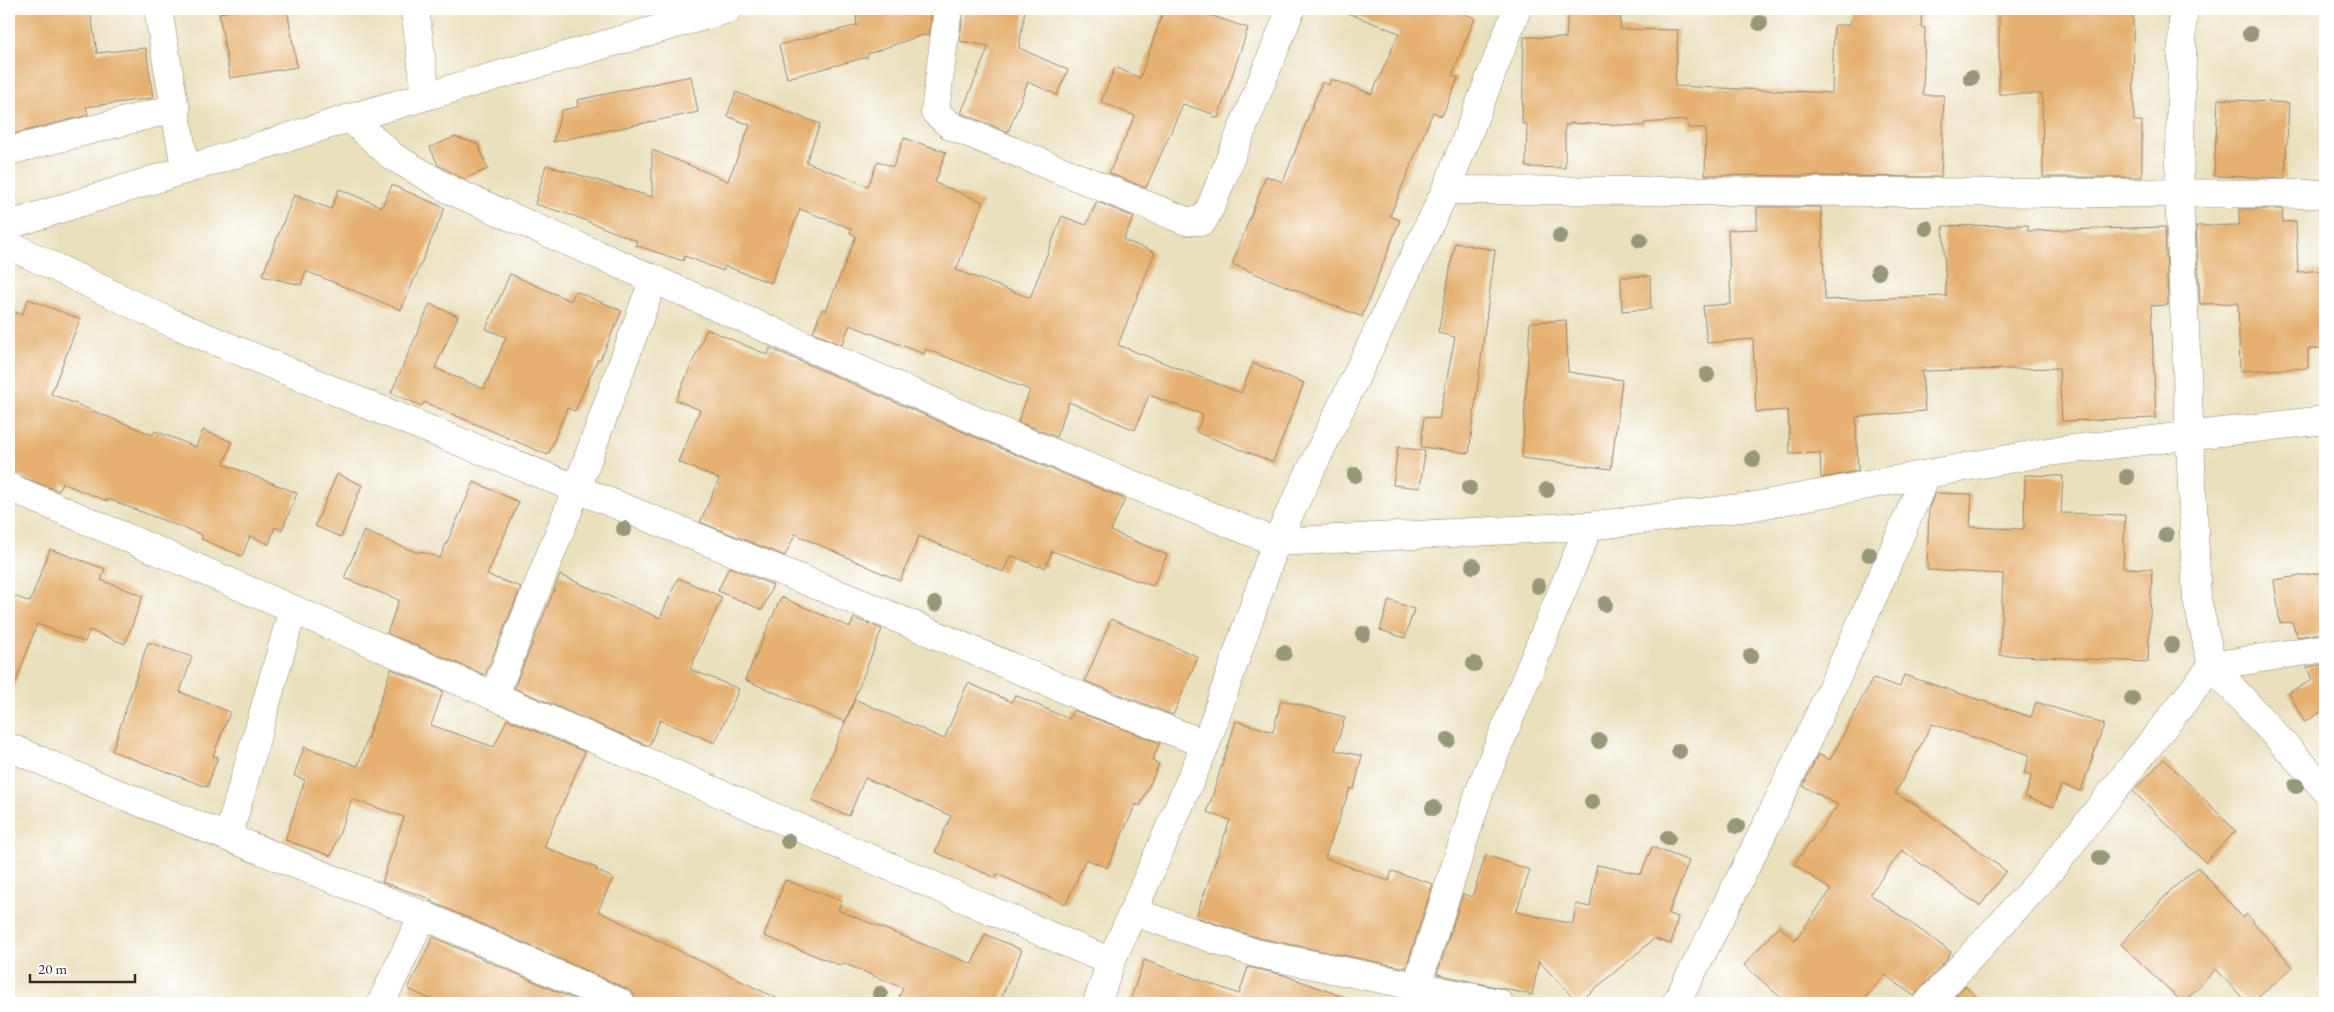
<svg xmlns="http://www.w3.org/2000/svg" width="2334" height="1012" font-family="'EB Garamond',serif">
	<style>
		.building { fill: #e5b06f }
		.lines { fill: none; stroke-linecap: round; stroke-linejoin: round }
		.street-casing { stroke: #92856e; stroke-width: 29 }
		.secondary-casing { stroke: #92856e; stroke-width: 29 }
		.street { stroke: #fff; stroke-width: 28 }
		.secondary { stroke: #fff; stroke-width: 28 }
		.tree { fill: #979879 }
	</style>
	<rect width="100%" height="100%" fill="#fff"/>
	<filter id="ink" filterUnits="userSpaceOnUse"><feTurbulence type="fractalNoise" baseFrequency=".02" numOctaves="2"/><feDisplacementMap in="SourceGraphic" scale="10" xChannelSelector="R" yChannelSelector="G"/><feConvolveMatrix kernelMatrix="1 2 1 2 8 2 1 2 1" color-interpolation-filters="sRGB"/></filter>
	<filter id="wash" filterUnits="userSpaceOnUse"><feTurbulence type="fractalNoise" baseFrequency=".0096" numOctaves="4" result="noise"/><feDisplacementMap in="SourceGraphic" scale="20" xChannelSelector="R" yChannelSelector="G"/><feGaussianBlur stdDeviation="1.12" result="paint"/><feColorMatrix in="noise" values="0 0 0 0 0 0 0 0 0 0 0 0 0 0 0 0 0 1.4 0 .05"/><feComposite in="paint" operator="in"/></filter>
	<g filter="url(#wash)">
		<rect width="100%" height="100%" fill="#eae0bd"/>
		<g id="blocks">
			<g class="building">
				<polygon points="9,9 90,9 97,53 146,48 153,98 86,107 88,115 9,135"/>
				<polygon points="242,9 287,9 297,67 230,78 219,13"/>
				<polygon points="857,9 932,9 929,36 923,35 867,54 868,57 787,78 779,45 858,25 856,25"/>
				<polygon points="963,9 1025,9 1019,48 1068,70 1057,95 1028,82 1008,132 961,113 989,46 960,41"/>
				<polygon points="1164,9 1192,9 1248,28 1218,118 1213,117 1213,114 1183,104 1146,188 1109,173 1135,116 1101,102 1115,67 1140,78"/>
				<polygon points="1342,9 1453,9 1475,18 1452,75 1458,78 1442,116 1433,112 1390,216 1400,220 1362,317 1232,264 1266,176 1283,182 1322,82 1329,85 1331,79 1372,94 1399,33 1342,11"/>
				<polygon points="1568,9 1621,9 1620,29 1678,30 1675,86 1832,93 1834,25 1850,25 1851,9 1922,9 1921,27 1925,28 1923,95 1944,95 1941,177 1705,175 1706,128 1688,128 1687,120 1644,123 1644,126 1570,123 1570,125 1565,125 1565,168 1526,167 1527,124 1522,124 1524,37 1566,38"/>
				<polygon points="1999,9 2133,9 2134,121 2142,121 2142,177 2043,177 2042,94 1999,94"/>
				<polygon points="691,76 698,112 553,142 562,110 578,107 577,100"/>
				<polygon points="736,92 820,124 806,162 868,186 878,161 893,167 904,138 946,152 935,183 983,202 956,270 1030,298 1062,216 1086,225 1097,202 1134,217 1123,240 1155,252 1118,345 1241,393 1253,363 1304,383 1273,462 1196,432 1203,415 1149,395 1135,430 1069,402 1056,437 1018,422 1030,390 926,349 924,354 850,325 842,345 813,332 822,309 826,311 856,236 850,233 852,229 800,209 771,283 725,266 723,271 685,256 683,261 635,245 637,241 574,216 535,204 546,165 652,197 652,150 728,181 750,125 727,116"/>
				<polygon points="2218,99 2289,103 2285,178 2214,176"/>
				<polygon points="455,137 478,144 488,169 464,179 438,165 430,147"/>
				<polygon points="392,185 445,208 401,310 306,271 301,285 262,276 294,195 331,209 339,189 382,207"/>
				<polygon points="1757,207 1821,207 1825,300 1946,296 1943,226 2028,225 2028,231 2165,227 2168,305 2151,306 2156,418 2062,421 2059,368 1922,371 1925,411 1856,417 1858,471 1821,478 1820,453 1790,454 1788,410 1756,412 1753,339 1707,343 1703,306 1731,304 1728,230 1757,229"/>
				<polygon points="2239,209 2283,209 2282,222 2296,221 2298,272 2325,270 2325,348 2308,349 2308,368 2240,371 2238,303 2200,304 2196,226 2239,225"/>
				<polygon points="1455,243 1495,250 1469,453 1421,447 1424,417 1439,419 1455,337 1438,333"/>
				<polygon points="510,274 571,301 575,291 622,311 600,360 598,359 575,411 567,408 548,455 424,402 422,406 391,393 430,304 458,316 435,368 484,389 506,337 486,329"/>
				<polygon points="1650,276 1651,309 1622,311 1621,277"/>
				<polygon points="28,299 80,319 51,394 153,435 155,431 196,447 203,430 232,442 224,464 297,493 282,530 275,527 269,544 250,536 242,556 201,539 202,535 108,499 107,501 62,483 59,491 9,472 9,309 22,315"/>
				<polygon points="1566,320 1568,372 1622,380 1611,469 1522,458 1530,322"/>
				<polygon points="707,329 768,355 770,348 1010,452 1125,499 1111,531 1167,555 1153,586 1052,551 1045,568 1040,565 1039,567 1011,555 1003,572 919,536 900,581 795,534 785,556 700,522 719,479 678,462 700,410 676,400"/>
				<polygon points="1398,447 1425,451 1420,488 1393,485"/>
				<polygon points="337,474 362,485 341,537 315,526"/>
				<polygon points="2025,475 2063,476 2061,513 2125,515 2123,568 2152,569 2148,662 2000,655 2003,574 1927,570 1929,508 1935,493 1972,494 1970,527 2024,529"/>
				<polygon points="474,482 519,502 487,575 521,587 485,675 387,633 399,600 344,578 364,531 418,553 419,551 440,558"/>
				<polygon points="50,549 105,569 101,580 143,596 125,644 89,630 85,642 37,624 12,693 9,692 9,594 30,602"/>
				<polygon points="729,567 773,585 762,610 718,591"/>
				<polygon points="2325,572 2325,633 2297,637 2292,622 2280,623 2274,580"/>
				<polygon points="560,575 660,618 678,578 722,597 690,669 739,689 715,743 660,720 649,746 514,688"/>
				<polygon points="781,597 850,627 854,618 882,629 845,722 745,680"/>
				<polygon points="1389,600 1414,609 1405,638 1380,630"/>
				<polygon points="1111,619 1198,657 1173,715 1085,681"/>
				<polygon points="148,642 192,657 180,692 230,712 213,756 218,757 207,787 112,751"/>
				<polygon points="2325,664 2325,710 2304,722 2289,693 2312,680 2307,667"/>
				<polygon points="391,669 443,691 431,725 494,747 507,719 585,752 544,847 597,868 596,870 613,878 598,911 786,1003 636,1003 634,994 627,989 430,901 431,899 382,882 404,817 352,799 331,856 285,840 305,780 294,776 304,747 358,766"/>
				<polygon points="1904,675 2031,717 2036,702 2104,724 2081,791 2061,785 2054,807 2025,797 2032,775 2024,773 2030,755 1932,724 1895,794 1915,804 2006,871 1980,906 1902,850 1870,894 1951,952 1944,963 1914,996 1885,975 1860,1003 1787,1003 1744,965 1779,926 1795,940 1831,890 1794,864 1838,805 1803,786 1818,754 1830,760 1873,678 1900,687"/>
				<polygon points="968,683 1012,702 1015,695 1069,719 1073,710 1160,743 1152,761 1159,764 1140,806 1136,804 1107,868 1086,859 1066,904 997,874 996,878 935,852 951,816 865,778 849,816 812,801 855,699 944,739"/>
				<polygon points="1281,700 1345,717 1335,750 1362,756 1354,789 1350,788 1325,858 1389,881 1392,871 1433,884 1406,968 1259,938 1196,917 1230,820 1207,812 1236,721 1273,732"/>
				<polygon points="2164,759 2236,831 2205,862 2133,791"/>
				<polygon points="1652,847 1689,861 1668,914 1678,917 1671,944 1654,939 1578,1003 1539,961 1532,995 1437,974 1463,894 1472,897 1486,855 1530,870 1516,912 1573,924 1576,904 1590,907 1597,865 1641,874"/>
				<polygon points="2198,867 2243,918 2246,914 2293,967 2252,1003 2247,1003 2216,969 2183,1003 2121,944 2172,889"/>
				<polygon points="785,880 842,901 838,910 972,964 985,934 1022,950 999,1003 896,1003 903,988 843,963 842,966 764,936"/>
				<polygon points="433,937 583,1003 439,1003 408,989"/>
				<polygon points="1144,960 1239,994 1248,967 1284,975 1352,1000 1352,1003 1129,1003"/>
				<polygon points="1965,986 1983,1003 1949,1003"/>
			</g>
		</g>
	</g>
	<g filter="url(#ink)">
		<use href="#blocks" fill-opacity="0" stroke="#92856e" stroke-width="1"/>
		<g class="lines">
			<g class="street-casing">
				<g id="street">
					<polyline points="158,9 185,168"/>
					<polyline points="415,9 426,96"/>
					<polyline points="948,9 935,112 951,126 1186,221 1203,221 1211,206 1291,9"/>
					<polyline points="2183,9 2179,194 2197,599 2212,666 2325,789"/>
					<polyline points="350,118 392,156 450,190 1016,438 1276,542 1589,526 1749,507 2047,452 2325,420"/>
					<polyline points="9,151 176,108"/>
					<polyline points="1446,190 2325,194"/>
					<polyline points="9,245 172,323 361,402 868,606 1097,703 1206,744"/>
					<polyline points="9,487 1111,962"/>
					<polyline points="494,696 577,488 654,278"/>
					<polyline points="9,747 102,787 423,915 621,1003"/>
					<polyline points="228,837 293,609"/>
					<polyline points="1133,912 1255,953 1499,1003"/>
					<polyline points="1416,988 1480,790 1589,526"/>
					<polyline points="381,1003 423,915"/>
					<polyline points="1097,1003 1111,962 1206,744 1276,542 1446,190 1517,9"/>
					<path d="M 1676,1003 C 1767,831 1850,654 1926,475"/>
					<polyline points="1928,1003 2047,874 2212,666 2325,648"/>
				</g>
			</g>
			<g class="secondary-casing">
				<polyline id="secondary" points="9,225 350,118 728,9"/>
			</g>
			<use href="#street" class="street"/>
			<use href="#secondary" class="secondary"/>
		</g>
		<g class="tree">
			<circle cx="1760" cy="23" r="8"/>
			<circle cx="2250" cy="34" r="8"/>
			<circle cx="1971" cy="78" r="8"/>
			<circle cx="1926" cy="228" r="8"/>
			<circle cx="1560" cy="236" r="8"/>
			<circle cx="1640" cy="240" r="8"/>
			<circle cx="1878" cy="272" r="8"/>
			<circle cx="1707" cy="375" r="8"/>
			<circle cx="1753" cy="459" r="8"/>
			<circle cx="1355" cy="475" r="8"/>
			<circle cx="2127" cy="477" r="8"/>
			<circle cx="1469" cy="488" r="8"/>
			<circle cx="1547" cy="490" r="8"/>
			<circle cx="624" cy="529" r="8"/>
			<circle cx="2166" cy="535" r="8"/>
			<circle cx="1869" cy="554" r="8"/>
			<circle cx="1473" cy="566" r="8"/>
			<circle cx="1538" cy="586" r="8"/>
			<circle cx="935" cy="604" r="8"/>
			<circle cx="1605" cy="604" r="8"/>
			<circle cx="1363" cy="634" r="8"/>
			<circle cx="2172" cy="645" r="8"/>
			<circle cx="1284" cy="653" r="8"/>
			<circle cx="1751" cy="656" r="8"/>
			<circle cx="1474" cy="664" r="8"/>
			<circle cx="2132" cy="699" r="8"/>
			<circle cx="1448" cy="740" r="8"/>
			<circle cx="1599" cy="741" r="8"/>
			<circle cx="1679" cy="751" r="8"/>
			<circle cx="2296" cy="786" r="8"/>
			<circle cx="1592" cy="802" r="8"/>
			<circle cx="1433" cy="808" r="8"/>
			<circle cx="1737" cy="826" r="8"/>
			<circle cx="1668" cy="838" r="8"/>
			<circle cx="788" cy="841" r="8"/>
			<circle cx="2100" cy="858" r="8"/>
			<circle cx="880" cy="994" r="8"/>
		</g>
	</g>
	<rect width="2334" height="1012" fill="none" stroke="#fff" stroke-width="30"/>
	<path d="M30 974v8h105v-8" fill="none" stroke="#3b2a1e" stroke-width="2.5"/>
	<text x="38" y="974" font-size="15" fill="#3b2a1e" stroke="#ffffff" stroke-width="4" paint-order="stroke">20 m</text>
</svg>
